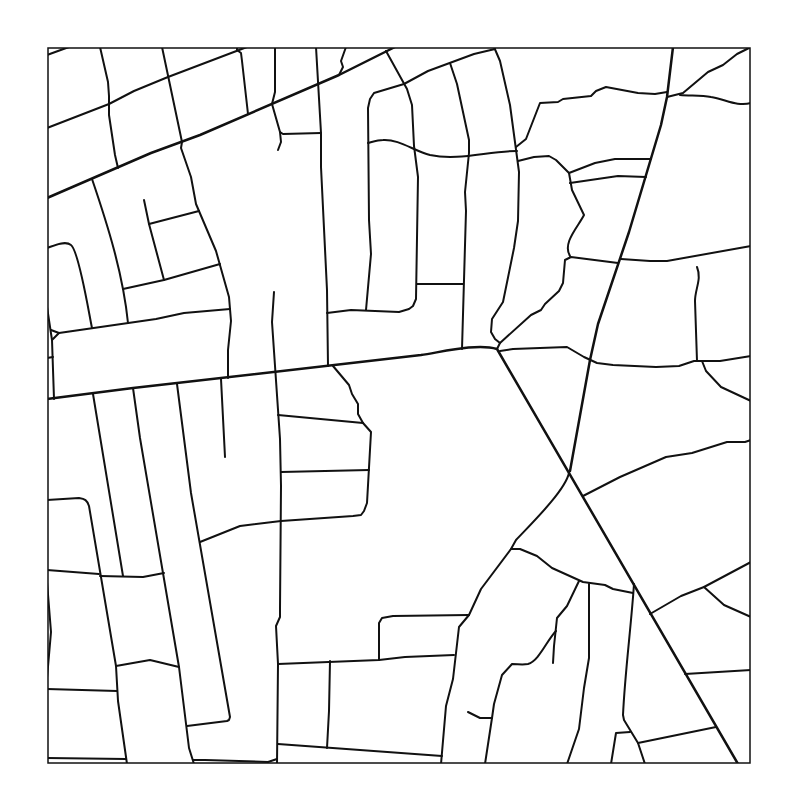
<svg xmlns="http://www.w3.org/2000/svg" width="798" height="811" font-family="Inter,sans-serif">
	<style>
		.lines { fill: none; stroke-linecap: round; stroke-linejoin: round }
		.minor { stroke: #111; stroke-width: 2 }
		.tertiary { stroke: #111; stroke-width: 2.5 }
		.neatline { fill: none; stroke: #111; stroke-width: 1.5 }
	</style>
	<rect width="100%" height="100%" fill="#fff"/>
	<g class="lines">
		<g class="minor">
			<polyline points="100,47 108,82 109,96 109,115 115,155 118,168"/>
			<polyline points="162,47 182,142 181,148 191,177 196,204 216,251 229,297 231,321 228,350 228,378"/>
			<polyline points="237,47 237,50 241,53 242,61 248,114"/>
			<polyline points="275,47 275,92 272,104 280,132 283,134 321,133"/>
			<polyline points="316,47 321,133 321,167 327,290 328,366"/>
			<polyline points="494,47 500,61 510,105 519,172 518,221 514,248 503,302 492,319 491,332 495,339 500,343"/>
			<polyline points="47,55 69,47"/>
			<polyline points="450,63 457,84 469,140 469,153 465,192 466,211 462,349"/>
			<polyline points="339,75 343,67 341,61 346,47"/>
			<path d="M 680,95 C 690,96 701,95 711,97 C 725,99 737,107 751,103"/>
			<polyline points="667,97 683,93 708,72 723,65 737,54 751,47"/>
			<polyline points="47,128 109,104 134,91 168,77 247,47"/>
			<path d="M 368,143 C 372,142 378,140 383,140 C 399,139 414,151 430,155 C 459,161 488,151 517,151"/>
			<polyline points="516,147 526,139 540,103 558,102 563,99 591,96 596,91 606,87 638,93 655,94 667,92"/>
			<polyline points="278,150 281,142 280,132"/>
			<path d="M 518,161 L 534,157 L 549,156 L 556,160 L 569,173 L 572,190 L 584,215 C 578,227 562,243 570,256"/>
			<polyline points="569,173 595,163 615,159 651,159"/>
			<path d="M 92,179 C 108,226 123,274 128,323"/>
			<polyline points="570,183 618,176 646,177"/>
			<polyline points="144,200 149,224"/>
			<path d="M 47,248 C 53,246 65,240 71,245 C 79,251 89,314 92,328"/>
			<polyline points="621,259 650,261 667,261 751,246"/>
			<path d="M 697,267 C 702,279 695,289 695,301 L 697,361"/>
			<polyline points="164,280 149,224 199,211"/>
			<polyline points="417,284 463,284"/>
			<polyline points="123,289 164,280 220,264"/>
			<polyline points="274,292 272,322 280,439 281,486 280,609 280,617 276,626 278,664 277,764"/>
			<polyline points="47,307 52,340 54,399"/>
			<polyline points="366,310 371,254 369,220 368,108 370,99 374,93 404,84 428,71 474,54 495,49"/>
			<polyline points="327,313 351,310 399,312 409,309 413,306 416,299 418,177 414,146 412,105 407,89 386,51"/>
			<polyline points="51,330 59,333 156,319 184,313 230,309"/>
			<polyline points="52,340 59,333"/>
			<polyline points="497,349 500,343 531,315 541,310 545,304 559,291 563,283 565,260 571,257 618,263"/>
			<polyline points="500,351 513,349 567,347 584,357 597,363 613,365 656,367 679,366 694,361 720,361 751,356"/>
			<polyline points="47,358 53,357"/>
			<polyline points="702,361 706,371 721,387 751,401"/>
			<polyline points="221,379 225,457"/>
			<polyline points="177,384 191,493 230,717 229,720 227,721 187,726"/>
			<polyline points="133,388 140,438 179,667 189,748 194,764"/>
			<polyline points="93,394 123,576"/>
			<polyline points="278,415 363,423"/>
			<polyline points="281,472 369,470"/>
			<polyline points="583,496 620,477 666,457 692,453 727,442 745,442 751,440"/>
			<path d="M 47,500 L 79,498 C 85,499 87,500 89,506 L 116,666 L 118,701 L 127,764"/>
			<polyline points="200,542 240,526 281,521 353,516 361,515 364,511 367,503 371,432 363,423 358,414 358,404 352,394 349,385 333,366"/>
			<polyline points="511,549 520,549 537,556 552,568 583,582 605,585 613,589 633,593"/>
			<polyline points="47,570 99,574"/>
			<polyline points="100,576 143,577 164,573"/>
			<polyline points="47,582 51,632 47,678"/>
			<path d="M 634,584 C 631,628 625,672 623,715 L 624,720 L 638,743 L 645,764"/>
			<polyline points="704,587 724,605 751,617"/>
			<polyline points="650,614 681,596 704,587 751,562"/>
			<polyline points="379,660 379,623 382,618 393,616 469,615"/>
			<polyline points="553,663 554,646 557,618 567,606 579,581"/>
			<polyline points="278,664 379,660 405,657 454,655"/>
			<polyline points="116,666 150,660 179,667"/>
			<polyline points="685,674 751,670"/>
			<polyline points="47,689 117,691"/>
			<polyline points="468,712 480,718 492,718 485,764"/>
			<path d="M 492,718 L 494,704 L 502,675 L 512,664 C 518,664 522,665 528,664 C 539,661 547,640 556,631"/>
			<polyline points="638,743 716,727"/>
			<polyline points="278,744 442,756"/>
			<polyline points="327,748 329,711 330,661"/>
			<polyline points="47,758 126,759"/>
			<polyline points="193,760 205,760 268,762 277,759"/>
			<path d="M 441,764 L 446,706 L 453,679 L 459,627 L 469,615 L 481,589 L 511,549 L 516,540 C 530,525 565,491 569,473"/>
			<polyline points="567,764 579,729 584,688 589,658 589,584"/>
			<polyline points="611,764 616,733 630,732"/>
		</g>
		<g class="tertiary">
			<polyline points="47,198 151,153 200,135 339,75 395,47"/>
			<path d="M 47,399 L 133,388 L 421,355 C 442,352 477,343 497,349 L 738,764"/>
			<polyline points="570,471 590,360 598,324 629,232 661,125 667,97 673,47"/>
		</g>
	</g>
	<rect width="798" height="811" fill="none" stroke="#ffffff" stroke-width="96"/>
	<rect x="48" y="48" width="702" height="715" class="neatline"/>
</svg>
